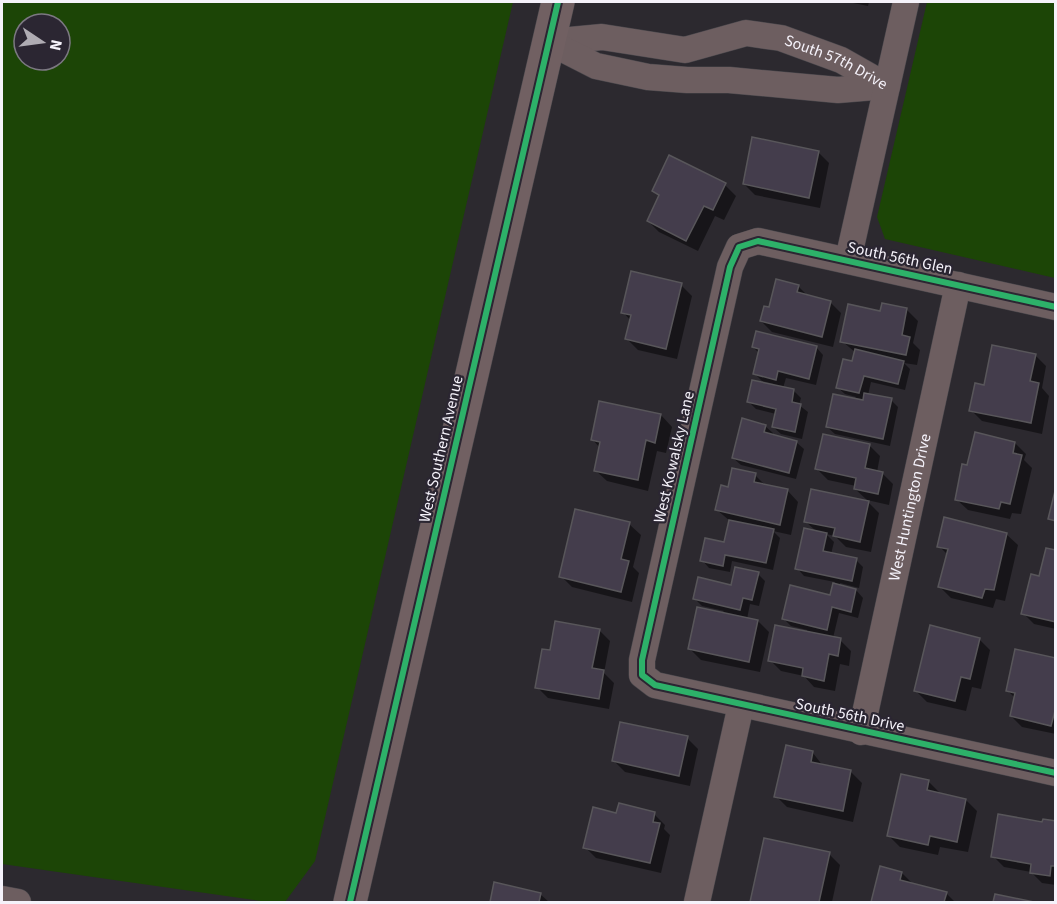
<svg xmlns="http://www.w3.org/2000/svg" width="1057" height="904" font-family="'Source Sans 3',sans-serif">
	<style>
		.green { fill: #1c4506; fill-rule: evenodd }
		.shadow { fill: #0007 }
		.building { fill: #443d4c; stroke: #58565a; stroke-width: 1.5 }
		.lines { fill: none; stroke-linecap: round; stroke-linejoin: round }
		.minor-casing { stroke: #48464b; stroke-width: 27 }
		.secondary-casing { stroke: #48464b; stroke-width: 34 }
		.minor { stroke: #6d5e60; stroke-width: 26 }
		.secondary { stroke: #716062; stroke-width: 33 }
		.cycleway-casing { stroke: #2b2632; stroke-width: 10 }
		.cycleway { stroke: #2db169; stroke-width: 6 }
		.labels { text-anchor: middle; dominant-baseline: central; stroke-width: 4.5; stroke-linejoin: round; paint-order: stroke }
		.street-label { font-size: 16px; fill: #f5f2fa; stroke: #2b2632 }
	</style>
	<rect width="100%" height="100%" fill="#2c292f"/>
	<g class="green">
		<path d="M 2,2 L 513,2 L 315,861 L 285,902 L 268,902 L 2,864 ZM 24,24 L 60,24 L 60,60 L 24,60 Z"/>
		<polygon points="927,2 1055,2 1055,278 885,239 877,217"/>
	</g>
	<g class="shadow">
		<polygon points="848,2 869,2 868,6"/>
		<polygon points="818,152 829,163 820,208 755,195 744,184"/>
		<polygon points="670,157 725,185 736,196 724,220 715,216 698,251 659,232 648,221 660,197 653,190"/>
		<polygon points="681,285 692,296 677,359 638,350 627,339 631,321 623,312"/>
		<polygon points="798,286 808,296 830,302 841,313 833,347 772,332 761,321"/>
		<polygon points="907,310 918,321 913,343 920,350 917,365 904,363 910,369 905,390 871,382 868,395 891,400 898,407 890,446 835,434 827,427 856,397 845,394 837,387 853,363 856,353 842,341 881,313"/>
		<polygon points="753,347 816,347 823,355 816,385 786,378 783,388 794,391 801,398 799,405 808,412 802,439 781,434 773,427 776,414 756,409 749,402 774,386 774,384 762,381 754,373 759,353"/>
		<polygon points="1035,355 1046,366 1042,388 1049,396 1042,434 982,421 971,410 985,387"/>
		<polygon points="661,415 672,427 666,453 657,451 648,491 607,481 595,470 600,448 593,440"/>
		<polygon points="765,426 773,433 772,436 796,442 804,449 796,479 741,465 733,458"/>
		<polygon points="1015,443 1026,454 1024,460 1032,468 1021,514 1012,513 1010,519 968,510 956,499 968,467"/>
		<polygon points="869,445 880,456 877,472 882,473 893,484 889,505 867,500 855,489 856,486 828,480 817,469"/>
		<polygon points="755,475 766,486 787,490 798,502 791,535 773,531 780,538 773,570 732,561 730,572 709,568 702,560 725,544 730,521 717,510 729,488"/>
		<polygon points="868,502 879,513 871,552 846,547 835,536 826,534 834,542 831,554 856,560 863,567 859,588 840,583 839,586 856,590 863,598 858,618 839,613 833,638 840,640 851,651 849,666 840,664 835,691 814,687 804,676 781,671 770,660 807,633 807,630 791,626 784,619 831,597 835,582 804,576 797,568 817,532 805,521"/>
		<polygon points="629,524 641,535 633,567 639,573 632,602 572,587 561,576"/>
		<polygon points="1006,534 1018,545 1005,601 996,599 993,608 951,598 940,587 948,555 939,546"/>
		<polygon points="1056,551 1056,629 1034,624 1023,613"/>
		<polygon points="758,574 765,581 759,606 750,604 747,619 758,621 769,632 760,672 701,660 690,649 724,611 702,606 694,598 732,587"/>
		<polygon points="599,630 610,641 604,673 614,683 609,709 548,698 537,687 551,652"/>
		<polygon points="979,639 990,650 981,689 972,687 966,711 927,702 916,691"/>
		<polygon points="1056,659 1056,734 1022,727 1011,716 1015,698 1007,690"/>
		<polygon points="687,738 698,749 690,786 625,772 614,761"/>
		<polygon points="787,747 813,753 823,766 851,772 862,783 853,822 787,807 776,796"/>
		<polygon points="928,781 939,792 939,795 966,800 977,811 968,852 940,847 938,855 900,847 889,836"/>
		<polygon points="654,814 665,825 664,829 670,835 661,873 596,858 585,847 617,815"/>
		<polygon points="1056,823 1056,885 1042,883 1031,872 1004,867 993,856 1043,824"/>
		<polygon points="829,854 840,865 832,902 751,902"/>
		<polygon points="882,868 902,873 913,884 946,893 955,902 873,902"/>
		<polygon points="495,884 540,894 549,902 491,902"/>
	</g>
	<g class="building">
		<polygon points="752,137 819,151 809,198 743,184"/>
		<polygon points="669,155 726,183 713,210 704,206 686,241 647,221 659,195 652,191"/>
		<polygon points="631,271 682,283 666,349 625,339 631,315 621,313"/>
		<polygon points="776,279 799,285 797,292 831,301 822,337 760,321 764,306 769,307"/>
		<polygon points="882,303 907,308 902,335 910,337 906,355 840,342 848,304 880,311"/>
		<polygon points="756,331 817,346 809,379 778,371 776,380 753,374 759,349 752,347"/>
		<polygon points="992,345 1036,354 1030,381 1039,383 1031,423 969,411 975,383 984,385"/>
		<polygon points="855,349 904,361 898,384 864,376 859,393 836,388 843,359 852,361"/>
		<polygon points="752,380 794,389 792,402 801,404 795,432 772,427 776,409 747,402"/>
		<polygon points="864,393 892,398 883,439 826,427 833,394 863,400"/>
		<polygon points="599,401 661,414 655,443 646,440 638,480 594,471 600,442 591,440"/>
		<polygon points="742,418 766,425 764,432 797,441 789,473 732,458"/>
		<polygon points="975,432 1015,442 1013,453 1022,455 1010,504 1001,502 999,509 955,500 962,464 967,465"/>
		<polygon points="823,434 870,444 865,468 883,472 878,494 854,489 856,478 815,469"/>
		<polygon points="732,468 756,473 754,482 788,489 780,525 715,510 721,485 728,487"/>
		<polygon points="1056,487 1056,521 1048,519"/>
		<polygon points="811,489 869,501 860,542 833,536 835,528 804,522"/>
		<polygon points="575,509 630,522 621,559 629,561 621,592 559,577"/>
		<polygon points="944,517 1007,533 994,590 985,589 982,598 938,587 948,549 937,547"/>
		<polygon points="729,520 774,529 766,563 725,555 723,566 700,561 705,538 724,542"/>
		<polygon points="804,528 827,533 823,551 857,558 852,581 795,569"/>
		<polygon points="1046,548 1056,550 1056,622 1021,614 1031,574 1039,576"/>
		<polygon points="735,567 759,572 752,600 743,598 740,610 693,599 698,577 731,585"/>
		<polygon points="833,583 856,589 851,612 832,607 827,630 782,619 790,585 830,595"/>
		<polygon points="697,607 758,620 749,662 688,649"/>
		<polygon points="555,621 600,629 592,668 604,670 599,699 535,688 542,649 550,650"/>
		<polygon points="775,625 841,638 838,656 829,654 824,681 802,676 803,668 768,661"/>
		<polygon points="930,625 980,638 970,679 961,677 955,701 914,691"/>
		<polygon points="1015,649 1056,658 1056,707 1051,726 1010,716 1015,693 1006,691"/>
		<polygon points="620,722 688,736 679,776 612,761"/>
		<polygon points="786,745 813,751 811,762 851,770 843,811 774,797"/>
		<polygon points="901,774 929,780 927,790 966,799 957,842 930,836 928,845 887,836"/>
		<polygon points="619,803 655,812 653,822 660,823 650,863 583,848 593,807 616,813"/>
		<polygon points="998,814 1042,822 1043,819 1056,821 1056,866 1051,866 1050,876 1030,873 1031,864 991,857"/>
		<polygon points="764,838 830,852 819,902 750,902"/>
		<polygon points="880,866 902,872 900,880 947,892 944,902 871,902"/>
		<polygon points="494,882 541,893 539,902 490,902"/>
		<polygon points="995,894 1034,902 993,902"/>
	</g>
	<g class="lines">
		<g class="minor-casing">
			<g id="minor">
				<path id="s1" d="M 549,42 L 602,37 L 685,50 L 746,33 L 781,38 L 841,60 L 887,86"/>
				<polyline points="549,42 596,66 648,77 687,80 729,80 838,90 887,86"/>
				<polyline points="848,260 906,2"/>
				<polyline points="1056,307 758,241 739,247 730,267 642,660 642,675 655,685 1056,773"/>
				<path id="s2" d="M 861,732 L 958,285"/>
				<polyline points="2,899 18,902"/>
				<polyline points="697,902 741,705"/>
			</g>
		</g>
		<g class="secondary-casing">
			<polyline id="secondary" points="350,902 558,2"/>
		</g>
		<use href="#minor" class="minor"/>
		<use href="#secondary" class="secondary"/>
		<g class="cycleway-casing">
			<g id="cycleway">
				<polyline points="1056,307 758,241 739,247 730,267 642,660 642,675 655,685 1056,773"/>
				<polyline points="350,902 558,2"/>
			</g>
		</g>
		<use href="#cycleway" class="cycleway"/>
	</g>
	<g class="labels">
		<g class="street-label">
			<text stroke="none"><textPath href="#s1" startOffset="296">South 57th Drive</textPath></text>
			<text transform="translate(900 258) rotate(12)">South 56th Glen</text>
			<text transform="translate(441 449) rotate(-77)">West Southern Avenue</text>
			<text transform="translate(674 457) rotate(-77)">West Kowalsky Lane</text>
			<text stroke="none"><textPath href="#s2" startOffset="230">West Huntington Drive</textPath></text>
			<text transform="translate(850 715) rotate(12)">South 56th Drive</text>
		</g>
	</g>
	<rect width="1057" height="904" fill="none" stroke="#f5f2fa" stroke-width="6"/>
	<g transform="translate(42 42) rotate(103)"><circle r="28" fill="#2b2632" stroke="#7c7882" stroke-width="1.5"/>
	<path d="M0-4.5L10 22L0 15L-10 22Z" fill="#afacb3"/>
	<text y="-9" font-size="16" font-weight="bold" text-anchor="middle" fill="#f5f2fa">N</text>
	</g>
</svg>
